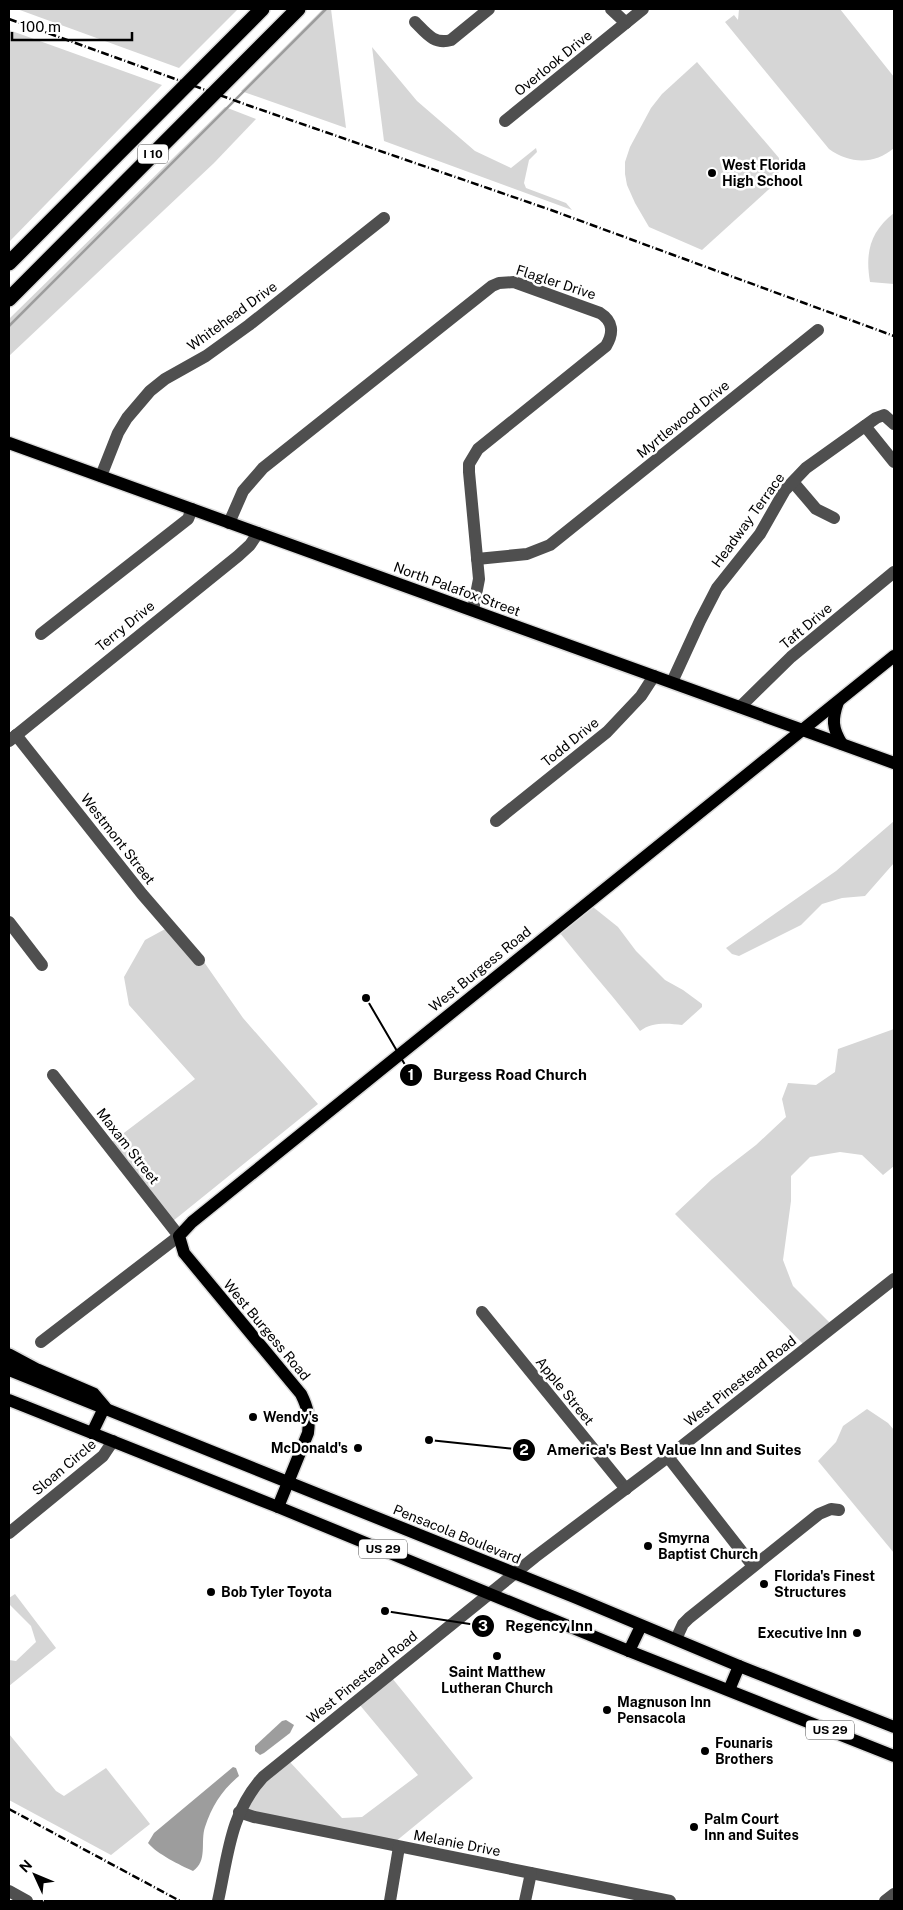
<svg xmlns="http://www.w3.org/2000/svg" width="903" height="1910" font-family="'Public Sans',sans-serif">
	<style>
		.green { fill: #d6d6d6 }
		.water { fill: #9d9d9d }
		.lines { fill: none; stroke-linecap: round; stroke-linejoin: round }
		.stream { stroke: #9d9d9d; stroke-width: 2.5 }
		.major-casing { stroke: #dbdbdb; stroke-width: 15 }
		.highway-casing { stroke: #dbdbdb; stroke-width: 18 }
		.minor { stroke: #4f4f4f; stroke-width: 12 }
		.major { stroke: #000; stroke-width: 12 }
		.highway { stroke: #000; stroke-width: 15 }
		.rail { stroke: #000; stroke-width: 2.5; stroke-dasharray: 8 2.5 1 2.5; stroke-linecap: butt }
		.poi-dot { fill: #000; stroke: #fff; stroke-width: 2 }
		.labels { text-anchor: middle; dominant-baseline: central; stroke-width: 5; stroke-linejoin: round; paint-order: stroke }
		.shield { fill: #fff; stroke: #4c4c4c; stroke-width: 1 }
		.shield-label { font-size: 12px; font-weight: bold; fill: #000 }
		.street-label { font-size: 14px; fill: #000; stroke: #fff }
		.poi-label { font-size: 14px; font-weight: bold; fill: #000; stroke: #fff; text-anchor: start }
		.leader { fill: none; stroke: #000; stroke-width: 2 }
		.callout-dot { fill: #000; stroke: #fff; stroke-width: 2 }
		.mark-label { font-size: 15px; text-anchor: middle; font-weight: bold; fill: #fff }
		.callout-label { font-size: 15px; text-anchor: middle; font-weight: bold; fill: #000; stroke: #fff; stroke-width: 5; stroke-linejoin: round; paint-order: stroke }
	</style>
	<rect width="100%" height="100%" fill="#fff"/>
	<g class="green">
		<polygon points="17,9 238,9 179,68"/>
		<polygon points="323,9 331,9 346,128 241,91"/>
		<path d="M 739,9 L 840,9 L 894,77 L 894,148 C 874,165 850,164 829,149 L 725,22 L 734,15 L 738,20 Z"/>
		<polygon points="9,30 162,85 9,242"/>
		<polygon points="372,47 417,101 475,151 511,168 536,148 537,152 529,160 524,183 526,188 566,203 572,210 384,141"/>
		<polygon points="697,62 779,158 778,181 702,250 649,227 635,203 627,185 625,174 625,162 630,147 651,108 662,94"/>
		<polygon points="225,107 256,119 214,163 9,356 9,319"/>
		<path d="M 894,213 L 894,284 L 870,282 C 865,252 870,232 894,213 Z"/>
		<polygon points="894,821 894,863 865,896 842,898 822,904 801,925 739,956 732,954 726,948 836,871"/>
		<path d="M 593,907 L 618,927 L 636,951 L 665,980 L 683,990 L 702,1004 L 702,1007 L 682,1025 C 668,1023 651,1022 640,1031 C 614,997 586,966 560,933 Z"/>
		<polygon points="167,928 204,962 243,1018 318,1104 173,1221 112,1142 195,1079 129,1005 124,977 145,940"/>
		<polygon points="894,1029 894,1166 883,1175 862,1155 840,1152 810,1157 791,1176 791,1201 783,1260 793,1286 830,1323 803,1344 675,1214 712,1179 756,1145 786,1117 782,1099 788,1083 816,1085 835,1072 838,1049"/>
		<polygon points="867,1409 888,1423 894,1430 894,1553 818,1461 836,1442 843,1426"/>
		<polygon points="15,1594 56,1648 9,1686 9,1660 16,1661 36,1642 31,1626 9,1604 9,1598"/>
		<polygon points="392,1678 473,1778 395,1842 245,1810 260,1787 289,1761 342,1818 362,1817 418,1775 359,1704"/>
		<polygon points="9,1734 56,1791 64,1796 106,1768 150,1824 111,1855 9,1800"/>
	</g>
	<g class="water">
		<polygon points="286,1720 294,1725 290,1733 264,1753 260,1755 255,1751 255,1746 282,1721"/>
		<path d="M 233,1767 L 236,1768 L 239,1776 C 222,1790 212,1806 205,1827 C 200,1842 208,1861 193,1871 C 180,1865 157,1854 148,1843 L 154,1833 Z"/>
	</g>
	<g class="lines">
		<polyline class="stream" points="9,326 326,9"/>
		<g class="major-casing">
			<g id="major">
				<polyline points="9,443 894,763"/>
				<path d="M 838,702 C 832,719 832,728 842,744"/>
				<polyline points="9,1370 574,1597 739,1666 894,1727"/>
				<polyline points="9,1400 278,1507 629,1651 894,1756"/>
				<polyline points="92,1433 104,1408"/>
				<path d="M 278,1507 L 308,1433 C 310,1418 308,1408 301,1394 L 184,1253 L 179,1236 L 192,1222 L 894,656"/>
				<polyline points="629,1651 641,1626"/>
				<polyline points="729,1690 739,1666"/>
			</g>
		</g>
		<g class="highway-casing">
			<g id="highway">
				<polyline points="9,263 262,9"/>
				<polyline points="9,299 298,9"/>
				<polyline points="9,1356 37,1371 93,1395 104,1408"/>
			</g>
		</g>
		<g class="minor">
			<polyline points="611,9 626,23"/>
			<path d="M 415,22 C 426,33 434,45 451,40 L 489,9"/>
			<polyline points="505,121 643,9"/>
			<polyline points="865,426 894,462"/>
			<polyline points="101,476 118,433 127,418 150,391 165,379 206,356 249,325 384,218"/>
			<polyline points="793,482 816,509 834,518"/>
			<path d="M 229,523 L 243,491 L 263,468 L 492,286 L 499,283 L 514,282 L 600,313 C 613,321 614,333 606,346 L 478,449 L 469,464 L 469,472 L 479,579 L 473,610"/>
			<polyline points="477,559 527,554 550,545 818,330"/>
			<polyline points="41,634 188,519 192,509"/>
			<polyline points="672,682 700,621 717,588 760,534 785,490 806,468 876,418 884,415 894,424"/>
			<polyline points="740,707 791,657 894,572"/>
			<polyline points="16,735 142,894 199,960"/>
			<polyline points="9,741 238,556 250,545 258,533"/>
			<polyline points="496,821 607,732 641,696 654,676"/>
			<polyline points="9,922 42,965"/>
			<polyline points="482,1312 626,1489"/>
			<polyline points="41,1342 179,1236 53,1075"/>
			<polyline points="668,1457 753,1566"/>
			<polyline points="9,1533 103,1456 113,1441"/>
			<polyline points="676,1639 683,1624 689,1618 819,1514 831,1509 839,1510"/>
			<polyline points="239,1812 254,1817 670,1901"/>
			<polyline points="9,1891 27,1901"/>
			<path d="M 218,1901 C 228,1856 230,1813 263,1777 L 535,1557 L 668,1457 L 894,1279"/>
			<polyline points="390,1901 399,1847"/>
			<polyline points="525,1901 531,1873"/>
			<polyline points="885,1901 894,1894"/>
		</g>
		<use href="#major" class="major"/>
		<use href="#highway" class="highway"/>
		<g class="rail">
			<polyline points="9,19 250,106 551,210 894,336"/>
			<polyline points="9,1809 180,1901"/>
		</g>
	</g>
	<g class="poi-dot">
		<circle cx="712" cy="173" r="5"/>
		<circle cx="253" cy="1417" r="5"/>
		<circle cx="358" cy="1448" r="5"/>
		<circle cx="648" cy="1546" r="5"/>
		<circle cx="764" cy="1584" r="5"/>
		<circle cx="211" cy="1592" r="5"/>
		<circle cx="857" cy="1633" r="5"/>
		<circle cx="497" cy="1656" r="5"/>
		<circle cx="607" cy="1710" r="5"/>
		<circle cx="705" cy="1751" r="5"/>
		<circle cx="694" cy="1827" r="5"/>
	</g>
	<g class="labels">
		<g class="shield">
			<rect x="138" y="144.5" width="30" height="19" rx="4"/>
			<rect x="359" y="1539.5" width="48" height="19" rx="4"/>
			<rect x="806" y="1720.5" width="48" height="19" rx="4"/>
		</g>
		<g class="shield-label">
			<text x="153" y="154">I 10</text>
			<text x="383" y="1549">US 29</text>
			<text x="830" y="1730">US 29</text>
		</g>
		<g class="street-label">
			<text transform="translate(553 63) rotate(-39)">Overlook Drive</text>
			<text transform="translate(556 282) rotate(18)">Flagler Drive</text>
			<text transform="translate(232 316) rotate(-36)">Whitehead Drive</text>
			<text transform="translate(683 419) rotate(-39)">Myrtlewood Drive</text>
			<text transform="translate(748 520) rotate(-54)">Headway Terrace</text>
			<text transform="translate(457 589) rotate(20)">North Palafox Street</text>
			<text transform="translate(125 626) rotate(-39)">Terry Drive</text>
			<text transform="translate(806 626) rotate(-40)">Taft Drive</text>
			<text transform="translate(570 742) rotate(-39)">Todd Drive</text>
			<text transform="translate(118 839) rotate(52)">Westmont Street</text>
			<text transform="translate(480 969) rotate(-39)">West Burgess Road</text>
			<text transform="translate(128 1146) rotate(52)">Maxam Street</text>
			<text transform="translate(267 1330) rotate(50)">West Burgess Road</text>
			<text transform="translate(740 1381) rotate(-38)">West Pinestead Road</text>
			<text transform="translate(565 1391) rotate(51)">Apple Street</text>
			<text transform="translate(64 1467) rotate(-40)">Sloan Circle</text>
			<text transform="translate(457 1534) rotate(22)">Pensacola Boulevard</text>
			<text transform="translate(362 1677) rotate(-39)">West Pinestead Road</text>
			<text transform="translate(457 1843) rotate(11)">Melanie Drive</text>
		</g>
		<g class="poi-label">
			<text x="722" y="165">West Florida<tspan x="722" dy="16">High School</tspan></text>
			<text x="263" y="1417">Wendy's</text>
			<text x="348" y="1448" text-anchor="end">McDonald's</text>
			<text x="658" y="1538">Smyrna<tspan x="658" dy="16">Baptist Church</tspan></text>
			<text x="774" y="1576">Florida's Finest<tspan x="774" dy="16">Structures</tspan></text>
			<text x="221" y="1592">Bob Tyler Toyota</text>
			<text x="847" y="1633" text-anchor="end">Executive Inn</text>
			<text x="497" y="1672" text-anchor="middle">Saint Matthew<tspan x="497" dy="16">Lutheran Church</tspan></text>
			<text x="617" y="1702">Magnuson Inn<tspan x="617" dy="16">Pensacola</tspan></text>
			<text x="715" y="1743">Founaris<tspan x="715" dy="16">Brothers</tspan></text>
			<text x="704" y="1819">Palm Court<tspan x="704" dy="16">Inn and Suites</tspan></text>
		</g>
	</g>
	<path class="leader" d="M366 998L411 1075M429 1440L524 1450M385 1611L483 1626"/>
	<g class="callout-dot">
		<circle cx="366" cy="998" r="5"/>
		<circle cx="429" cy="1440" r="5"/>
		<circle cx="385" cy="1611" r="5"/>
		<circle cx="411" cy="1075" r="12"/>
		<circle cx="524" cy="1450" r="12"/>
		<circle cx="483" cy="1626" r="12"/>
	</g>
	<g class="mark-label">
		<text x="411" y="1080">1</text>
		<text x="524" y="1455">2</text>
		<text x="483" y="1631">3</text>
	</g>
	<g class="callout-label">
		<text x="510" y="1080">Burgess Road Church</text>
		<text x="674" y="1455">America's Best Value Inn and Suites</text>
		<text x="549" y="1631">Regency Inn</text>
	</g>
	<rect width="903" height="1910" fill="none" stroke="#000000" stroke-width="20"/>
	<g transform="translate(35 1875) rotate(314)" stroke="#ffffff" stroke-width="4" paint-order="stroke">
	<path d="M0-4L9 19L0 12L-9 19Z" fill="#000000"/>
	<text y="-8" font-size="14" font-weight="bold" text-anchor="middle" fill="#000000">N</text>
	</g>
	<path d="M12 32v8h120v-8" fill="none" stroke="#000000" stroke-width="2.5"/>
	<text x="20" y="32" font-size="15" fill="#000000" stroke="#ffffff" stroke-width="4" paint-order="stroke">100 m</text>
</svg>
